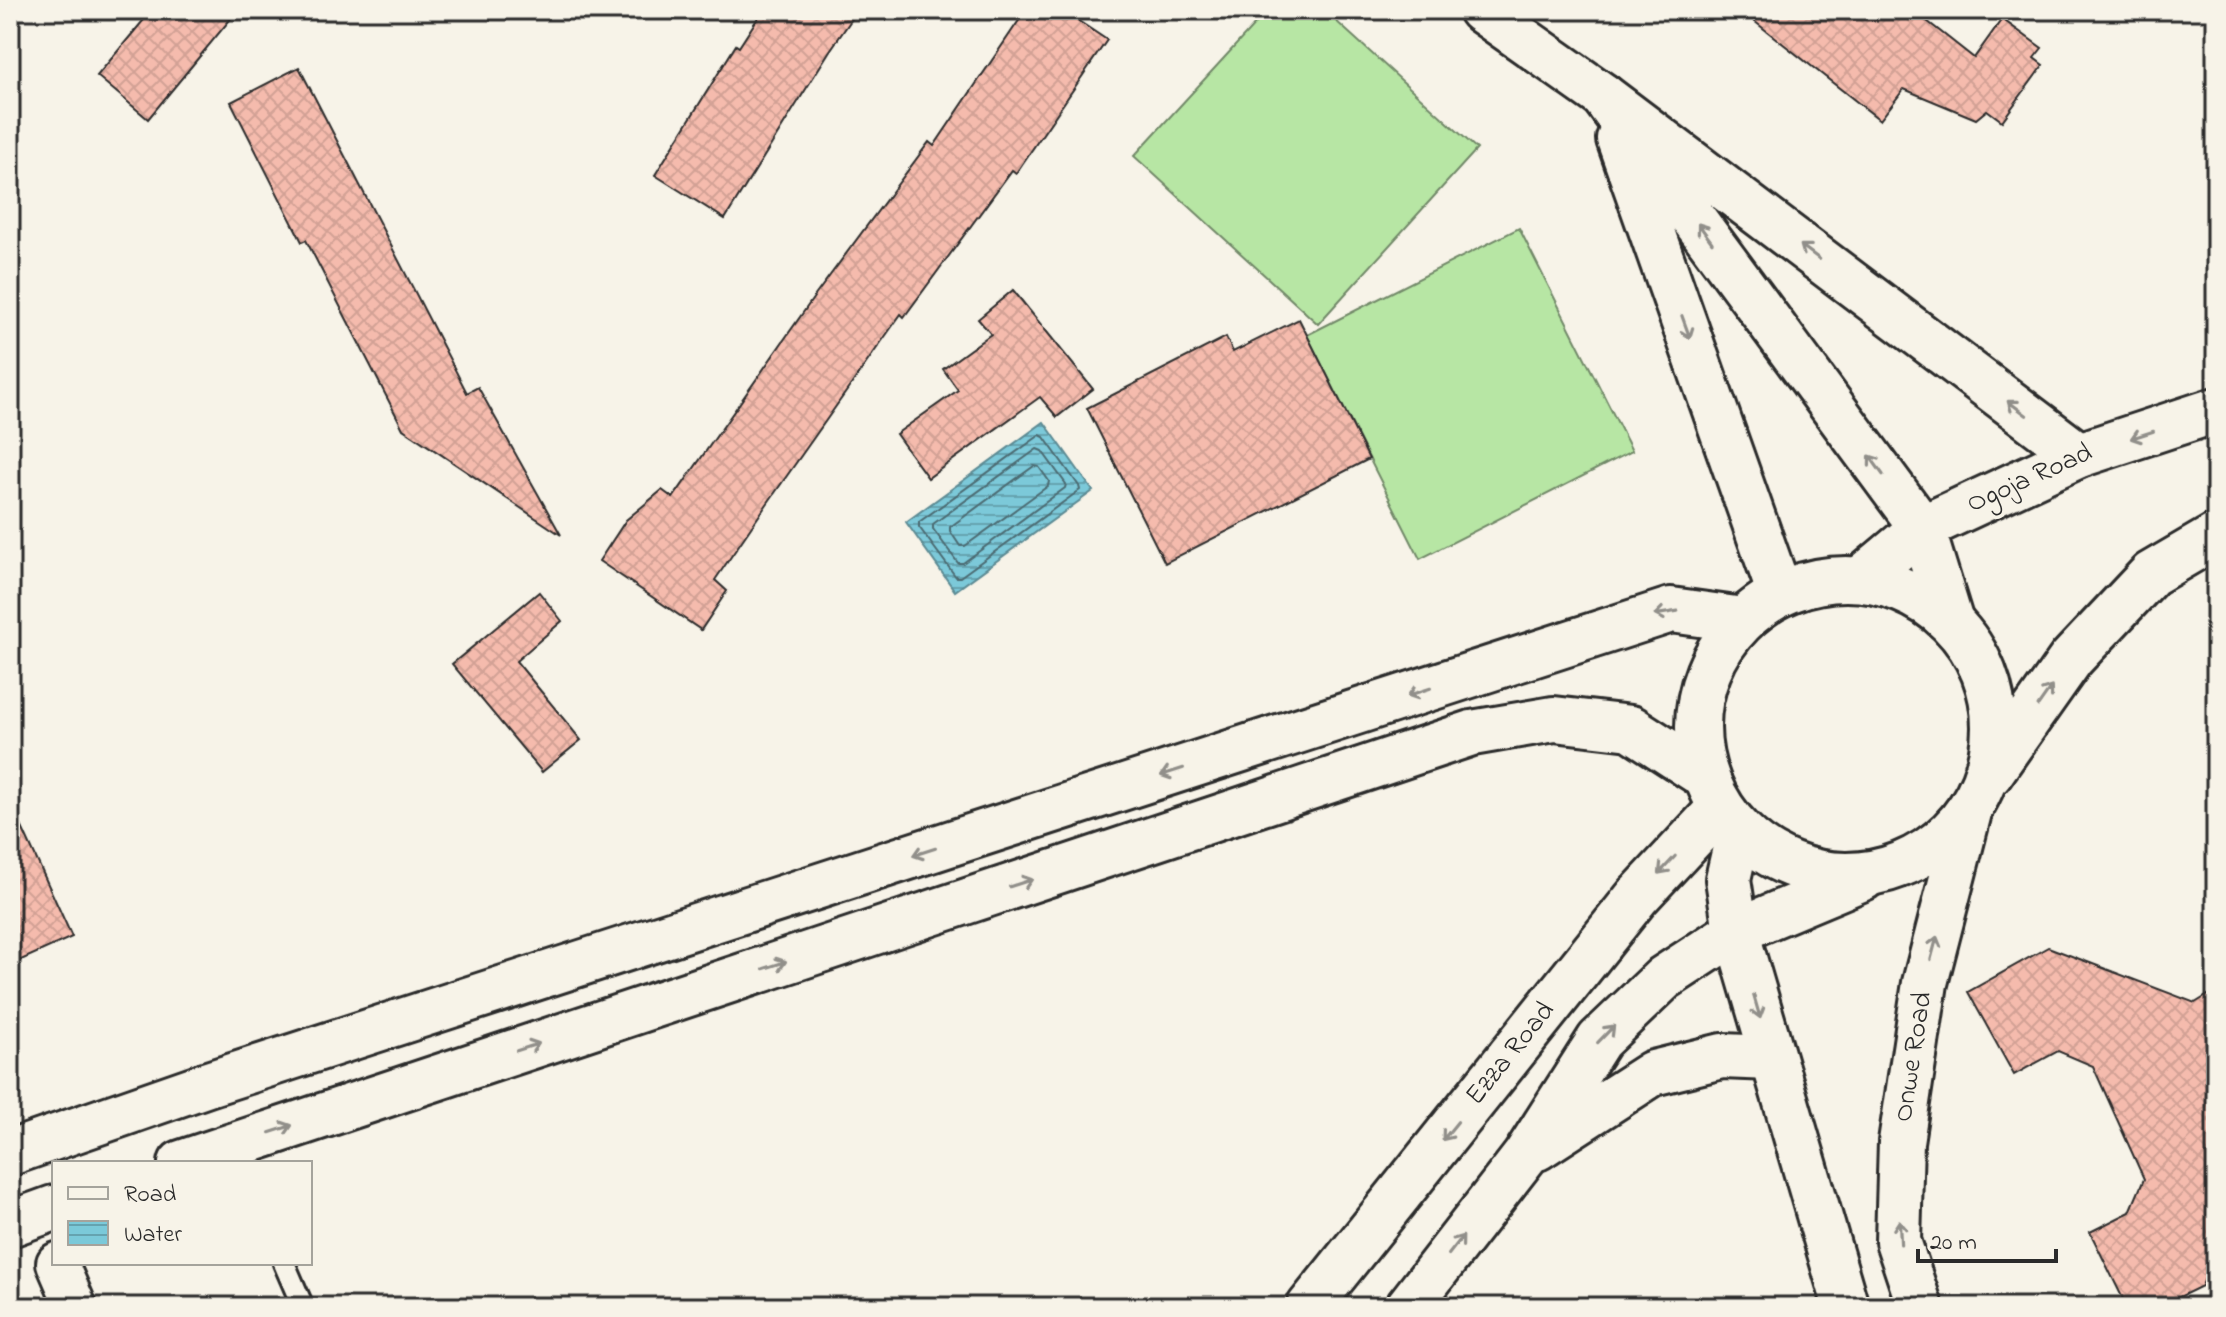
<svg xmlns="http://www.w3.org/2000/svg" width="2226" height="1317" font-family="'Indie Flower',sans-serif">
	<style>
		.pitch { fill: #b7e6a4; stroke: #718868; stroke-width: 2 }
		.water { fill: url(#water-rules); stroke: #5b8a93; stroke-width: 2 }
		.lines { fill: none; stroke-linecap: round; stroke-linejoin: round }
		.shore { stroke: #4b6a71; stroke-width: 2 }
		.building { fill: url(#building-cross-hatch); stroke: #2b2b2b; stroke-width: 2 }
		.service-casing { stroke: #2b2b2b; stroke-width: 26 }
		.minor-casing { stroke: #2b2b2b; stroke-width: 46 }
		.tertiary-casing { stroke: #2b2b2b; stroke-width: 50 }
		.secondary-casing { stroke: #2b2b2b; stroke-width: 50 }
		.service { stroke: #f7f3e8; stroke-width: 20 }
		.minor { stroke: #f7f3e8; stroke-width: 40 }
		.tertiary { stroke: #f7f3e8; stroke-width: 44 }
		.secondary { stroke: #f7f3e8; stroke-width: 44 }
		.oneway { stroke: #918f8a }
		.labels { text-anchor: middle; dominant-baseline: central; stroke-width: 7; stroke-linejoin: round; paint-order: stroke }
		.street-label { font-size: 28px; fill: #2b2b2b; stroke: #f7f3e8 }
	</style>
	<defs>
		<pattern id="water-rules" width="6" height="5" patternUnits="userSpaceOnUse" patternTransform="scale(2)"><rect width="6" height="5" fill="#7bc9d9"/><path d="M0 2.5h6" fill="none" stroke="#65a3b0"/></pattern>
		<pattern id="building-cross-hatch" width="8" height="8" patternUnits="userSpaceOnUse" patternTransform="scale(2)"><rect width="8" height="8" fill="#f5bbad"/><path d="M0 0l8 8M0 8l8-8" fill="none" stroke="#d2a195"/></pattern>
	</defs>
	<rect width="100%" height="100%" fill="#f7f3e8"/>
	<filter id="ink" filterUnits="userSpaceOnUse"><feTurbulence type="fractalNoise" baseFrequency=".0125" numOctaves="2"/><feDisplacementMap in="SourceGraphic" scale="16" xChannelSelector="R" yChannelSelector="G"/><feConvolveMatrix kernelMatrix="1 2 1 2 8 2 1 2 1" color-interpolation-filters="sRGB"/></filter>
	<g filter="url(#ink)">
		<g class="pitch">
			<polygon points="1268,10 1324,10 1477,149 1318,324 1134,156"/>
			<polygon points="1519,228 1632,451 1420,559 1307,335"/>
		</g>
		<polygon class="water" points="1044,422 1093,491 955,591 906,522"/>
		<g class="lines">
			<g class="shore">
				<polygon points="1040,435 1044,437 1079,486 1080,490 960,577 956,577 919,527 919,522"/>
				<polygon points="1037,449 1042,451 1066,484 1065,488 963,563 958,563 933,529 933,524"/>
				<polygon points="1034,466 1039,467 1049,481 1048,486 965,546 960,546 950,531 950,527"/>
			</g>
		</g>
		<g class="building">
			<polygon points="152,10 238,10 148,119 97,76"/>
			<polygon points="763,10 858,10 829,52 725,219 655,175 736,45 739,47"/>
			<polygon points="1026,10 1062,10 1107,40 1016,173 1012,170 904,317 901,314 767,504 715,580 727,591 701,630 599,561 626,520 662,490 673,498 814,297 929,142 934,146"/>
			<polygon points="1740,10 1913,10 1974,58 2002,19 2042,48 2034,58 2043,65 2002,121 1987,110 1976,119 1904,89 1880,120"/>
			<polygon points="299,67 467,393 478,387 561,535 403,429 398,419 306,240 302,242 231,102"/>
			<polygon points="1013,290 1093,389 1057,417 1040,397 928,478 896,434 958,390 943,369 991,334 978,319"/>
			<polygon points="1299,319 1369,459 1165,563 1087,408 1226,337 1233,352"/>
			<polygon points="539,592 562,621 516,661 581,740 542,772 452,664"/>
			<polygon points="10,801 72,937 10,965"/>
			<polygon points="2048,947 2195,1003 2216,990 2216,1249 2202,1286 2159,1307 2127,1307 2090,1232 2130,1212 2144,1179 2093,1066 2058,1051 2014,1075 1968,992"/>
		</g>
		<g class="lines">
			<g class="service-casing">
				<polyline id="service" points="284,1263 303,1307"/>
			</g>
			<g class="minor-casing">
				<polyline id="minor" points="57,1263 76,1307"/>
			</g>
			<g class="tertiary-casing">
				<g id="tertiary">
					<polyline points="1481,10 1603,96 1922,528 1950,619"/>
					<polyline points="1619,139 1780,594"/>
				</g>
			</g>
			<g class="secondary-casing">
				<g id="secondary">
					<polyline points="1603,96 2079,455"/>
					<polyline points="1861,579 1922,528 2079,455 2216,410"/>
					<circle cx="1846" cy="727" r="148"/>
					<polyline points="1990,774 2071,659 2151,574 2216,536"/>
					<polyline points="1739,831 1728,879 1736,931 1846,1307"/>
					<polyline points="1537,1148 1653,1073 1722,1056 1772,1058"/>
					<polyline points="10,1153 208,1084 1671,610 1743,620"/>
					<polyline points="181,1163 1472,733 1554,719 1631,728 1705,776"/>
					<polyline points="10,1224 54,1208"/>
					<polyline points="1309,1307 1637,897 1720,808"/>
					<polyline points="1408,1307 1525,1156 1599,1040 1664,978 1736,931 1863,878"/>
					<polyline points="1920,1307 1898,1241 1901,1142 1925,983 1969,812"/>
				</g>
			</g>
			<use href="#service" class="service"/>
			<use href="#minor" class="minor"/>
			<use href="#tertiary" class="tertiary"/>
			<use href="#secondary" class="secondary"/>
		</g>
		<defs><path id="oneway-shaft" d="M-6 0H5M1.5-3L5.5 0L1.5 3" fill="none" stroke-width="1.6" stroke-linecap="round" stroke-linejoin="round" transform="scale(2)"/></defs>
		<g class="oneway">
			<use href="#oneway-shaft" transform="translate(1705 233) rotate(-126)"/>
			<use href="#oneway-shaft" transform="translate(1810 252) rotate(-143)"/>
			<use href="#oneway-shaft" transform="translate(1686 327) rotate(70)"/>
			<use href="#oneway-shaft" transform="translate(2017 408) rotate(-143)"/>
			<use href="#oneway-shaft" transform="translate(2142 435) rotate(162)"/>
			<use href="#oneway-shaft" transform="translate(1876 465) rotate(-126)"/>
			<use href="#oneway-shaft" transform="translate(1666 613) rotate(171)"/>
			<use href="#oneway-shaft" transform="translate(1419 692) rotate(162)"/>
			<use href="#oneway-shaft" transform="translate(2045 696) rotate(-55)"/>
			<use href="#oneway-shaft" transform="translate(1172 772) rotate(162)"/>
			<use href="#oneway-shaft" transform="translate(924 852) rotate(162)"/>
			<use href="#oneway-shaft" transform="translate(1667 865) rotate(133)"/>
			<use href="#oneway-shaft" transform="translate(1021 883) rotate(-18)"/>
			<use href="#oneway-shaft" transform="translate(1934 948) rotate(-75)"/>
			<use href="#oneway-shaft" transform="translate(775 965) rotate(-18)"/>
			<use href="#oneway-shaft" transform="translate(1757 1007) rotate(74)"/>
			<use href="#oneway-shaft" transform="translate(1606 1034) rotate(-46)"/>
			<use href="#oneway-shaft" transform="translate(528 1047) rotate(-18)"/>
			<use href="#oneway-shaft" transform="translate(281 1129) rotate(-18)"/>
			<use href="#oneway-shaft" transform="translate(1450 1131) rotate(129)"/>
			<use href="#oneway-shaft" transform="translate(1900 1232) rotate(-93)"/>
			<use href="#oneway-shaft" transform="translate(1456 1245) rotate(-52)"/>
		</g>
	</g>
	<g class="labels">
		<g class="street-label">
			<text transform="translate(2030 479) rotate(-24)">Ogoja Road</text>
			<text transform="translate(1511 1054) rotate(-51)">Ezza Road</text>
			<text transform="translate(1914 1057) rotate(-81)">Onwe Road</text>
		</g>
	</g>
	<rect width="2226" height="1317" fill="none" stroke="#f7f3e8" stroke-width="40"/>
	<rect x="20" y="20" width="2186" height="1277" fill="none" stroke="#2b2b2b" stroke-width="3" filter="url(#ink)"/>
	<rect x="52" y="1161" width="260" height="104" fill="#f7f3e8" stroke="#a5a39c" stroke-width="2"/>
	<rect x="68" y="1187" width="40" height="12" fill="#f7f3e8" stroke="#a5a39c" stroke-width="2"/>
	<text x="124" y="1201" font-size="24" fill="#2b2b2b">Road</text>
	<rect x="68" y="1221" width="40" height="24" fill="url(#water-rules)" stroke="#a5a39c" stroke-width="2"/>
	<text x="124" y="1241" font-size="24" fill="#2b2b2b">Water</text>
	<path d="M1918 1249v12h138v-12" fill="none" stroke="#2b2b2b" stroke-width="4"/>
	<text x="1930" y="1249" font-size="24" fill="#2b2b2b" stroke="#f7f3e8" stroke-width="6" paint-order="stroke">20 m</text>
</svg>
